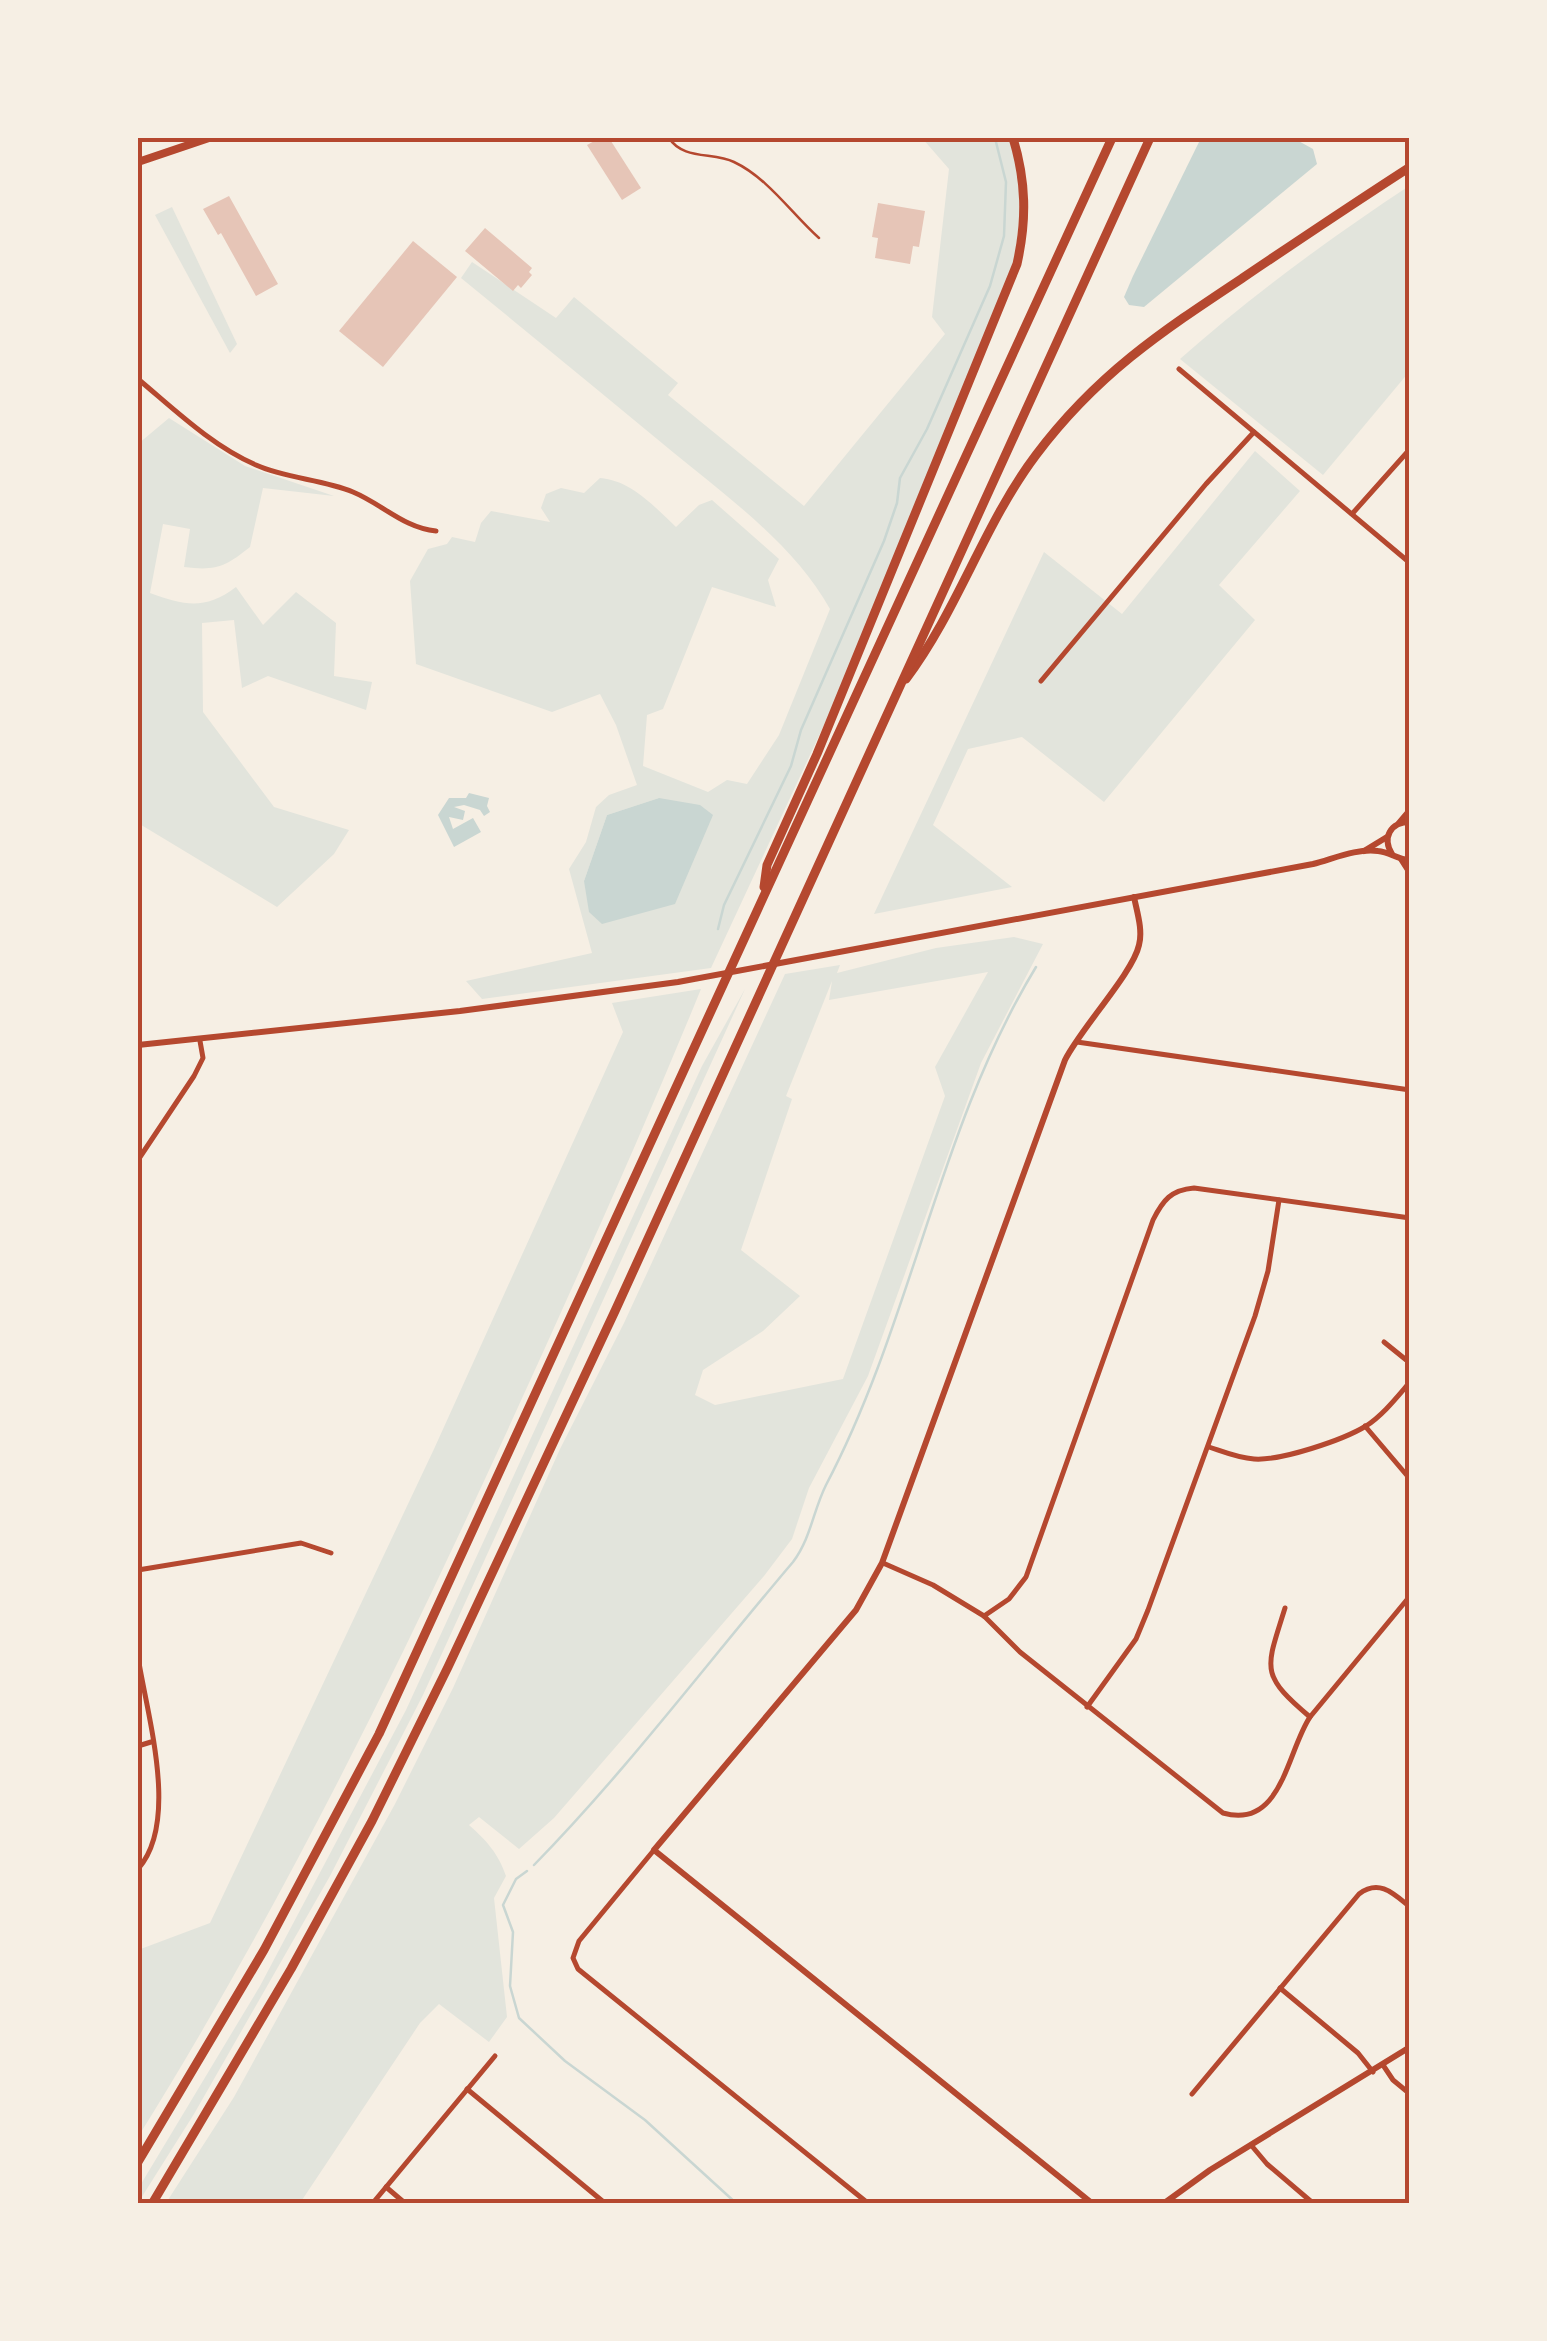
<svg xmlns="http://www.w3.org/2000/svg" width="1547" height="2341" font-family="'Public Sans',sans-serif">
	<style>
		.green { fill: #e2e4dc; fill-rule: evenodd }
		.water { fill: #c9d6d2 }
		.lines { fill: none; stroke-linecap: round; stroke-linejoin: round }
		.stream { stroke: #c9d6d2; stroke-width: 2.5 }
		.building { fill: #e6c5b7 }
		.service { stroke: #b5482f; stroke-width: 2.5 }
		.minor { stroke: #b5482f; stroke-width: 5 }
		.tertiary { stroke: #b5482f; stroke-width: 6 }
		.secondary { stroke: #b5482f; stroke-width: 6 }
		.trunk { stroke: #b5482f; stroke-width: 8 }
		.motorway { stroke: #b5482f; stroke-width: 9 }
		.neatline { fill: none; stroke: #b5482f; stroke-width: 4 }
	</style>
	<rect width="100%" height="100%" fill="#f6efe4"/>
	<g class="green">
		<path d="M 922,138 L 1009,138 C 1023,184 1021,215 1014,263 L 843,684 L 711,968 L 482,999 L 466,981 L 592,953 L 569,869 L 586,842 L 596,807 L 609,795 L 637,785 L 616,725 L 600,694 L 552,712 L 416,664 L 410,581 L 428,549 L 447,544 L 452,537 L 475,542 L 481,523 L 491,511 L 550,522 L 541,508 L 546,494 L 561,488 L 584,493 L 600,478 C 630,480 654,506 676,527 L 699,505 L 712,500 L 779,559 L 768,580 L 776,607 L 712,587 L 663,709 L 647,715 L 643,766 L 708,792 L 727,780 L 747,784 L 779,735 L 830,609 C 795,546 729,498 674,453 C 603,394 532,336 461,278 L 472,262 L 556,318 L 574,297 L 678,383 L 668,395 L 804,506 L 945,334 L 932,317 L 949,169 ZM 659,798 L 584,881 L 607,815 Z"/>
		<path d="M 1409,186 L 1409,372 L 1323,475 L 1180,359 C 1252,295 1329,239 1409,186 Z"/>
		<polygon points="172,207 237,344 230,353 155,215"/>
		<path d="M 169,418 L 245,466 L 334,496 L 263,488 L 250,547 C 225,567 216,571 184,567 L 190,529 L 163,524 L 150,593 C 184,605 204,611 236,587 L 263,625 L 296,592 L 336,623 L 334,676 L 372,682 L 366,710 L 268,676 L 242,688 L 234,620 L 202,623 L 203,712 L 274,807 L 349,830 L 334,854 L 277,907 L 138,823 L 138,444 Z"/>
		<polygon points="1255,451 1300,491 1219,585 1255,620 1104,802 1022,737 968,749 933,825 1012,887 874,914 1044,552 1122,614"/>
		<path d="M 1014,937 L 1043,944 L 981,1063 L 868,1376 L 809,1488 L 792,1539 L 764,1576 L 554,1818 L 519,1849 L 479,1817 L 469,1825 C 487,1841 498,1853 506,1876 L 494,1898 L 507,2017 L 489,2042 L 439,2004 L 420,2023 L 300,2203 L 166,2203 L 234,2097 L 395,1804 L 453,1688 L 560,1449 L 624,1323 L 785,974 L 840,965 L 837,973 L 936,948 ZM 988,972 L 935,1067 L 945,1096 L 843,1379 L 715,1405 L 695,1395 L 703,1370 L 763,1331 L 800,1296 L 741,1250 L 792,1099 L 786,1096 L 832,981 L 829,1000 Z"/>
		<path d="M 701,989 C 639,1141 571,1291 503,1440 C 393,1679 277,1914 138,2137 L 138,1950 L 210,1923 L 434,1449 L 623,1032 L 612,1003 Z"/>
		<polygon points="745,989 423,1695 330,1876 194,2114 138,2203 138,2189 260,1986 406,1710 702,1066"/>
	</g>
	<g class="water">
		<polygon points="1201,138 1293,138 1313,149 1317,164 1144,307 1129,305 1124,297 1133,276"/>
		<polygon points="469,793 489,798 487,806 490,812 484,816 480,810 464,805 454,807 465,811 463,820 449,817 453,829 473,818 481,832 454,847 438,815 449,798 466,798"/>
		<polygon points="659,798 700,805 713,815 675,904 602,924 589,912 584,881 607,815"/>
	</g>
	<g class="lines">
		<g class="stream">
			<polyline points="718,929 724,905 791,766 801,730 884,541 897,503 900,478 927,429 990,286 1004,236 1006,182 995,138"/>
			<path d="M 534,1865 C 627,1770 707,1663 793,1562 C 811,1538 813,1511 826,1485 C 913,1320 938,1128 1036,967"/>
			<polyline points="527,1871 516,1879 503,1905 513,1932 510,1986 519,2018 565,2061 645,2120 737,2204"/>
		</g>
	</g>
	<g class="building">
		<polygon points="600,138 609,138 641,188 622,200 587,145"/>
		<polygon points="229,196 278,284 256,296 221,233 218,235 203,209"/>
		<polygon points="878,203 925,211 919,247 913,246 910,264 875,258 878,238 872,237"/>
		<polygon points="485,228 532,268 529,272 532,275 521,288 518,285 513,291 465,251"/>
		<polygon points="413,241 457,277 383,367 339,331"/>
	</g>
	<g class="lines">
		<path class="service" d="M 669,138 C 683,160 713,152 734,162 C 768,178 792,214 819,238"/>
		<g class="minor">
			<polyline points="1179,369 1410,563"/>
			<path d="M 138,379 C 175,410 212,446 256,465 C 287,479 322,479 353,492 C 382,504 404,528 436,531"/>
			<polyline points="1352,514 1410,449"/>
			<polyline points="1041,681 1206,484 1254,432"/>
			<polyline points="1401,860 1410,874"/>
			<polyline points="1077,1042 1410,1090"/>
			<polyline points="138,1160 194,1076 203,1058 200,1041"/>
			<polyline points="1384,1342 1410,1363"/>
			<polyline points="1365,1426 1410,1479"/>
			<path d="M 1209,1447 C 1224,1452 1238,1458 1254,1459 C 1281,1461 1343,1440 1366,1426 C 1383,1415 1397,1397 1410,1382"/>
			<path d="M 883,1563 L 933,1585 L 984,1616 L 1020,1652 L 1223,1813 C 1282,1830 1287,1751 1310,1717 L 1410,1596"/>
			<polyline points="138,1570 301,1543 331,1553"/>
			<path d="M 1285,1608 C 1266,1669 1259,1674 1310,1717"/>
			<path d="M 984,1616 L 1009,1599 L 1026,1577 L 1153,1220 C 1163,1200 1171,1190 1194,1188 L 1410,1218"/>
			<path d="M 138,1657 C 147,1715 180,1822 138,1869"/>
			<polyline points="1087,1707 1136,1639 1148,1610 1255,1316 1268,1271 1279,1200"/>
			<polyline points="138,1746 151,1742"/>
			<polyline points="654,1850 579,1941 573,1958 578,1969 869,2204"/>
			<polyline points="1280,1988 1358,2053 1373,2072"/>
			<polyline points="1383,2065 1393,2080 1410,2094"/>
			<polyline points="467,2089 606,2204"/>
			<path d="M 1192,2094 L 1359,1894 C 1379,1879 1393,1893 1410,1907"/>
			<polyline points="1251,2145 1267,2164 1314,2204"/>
			<polyline points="386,2187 406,2204"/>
			<polyline points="372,2204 495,2056"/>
		</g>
		<g class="tertiary">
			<polyline points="1399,823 1410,810"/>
			<path d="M 1093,2204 L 654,1850 L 856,1610 L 882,1563 L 1065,1060 C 1081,1028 1133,973 1139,945 C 1143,930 1137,912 1134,897"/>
			<polyline points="1163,2204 1210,2170 1410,2047"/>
		</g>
		<g class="secondary">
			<polyline points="1364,851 1387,837"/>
			<path d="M 1392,854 C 1382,838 1390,822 1410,822"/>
			<path d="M 138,1045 L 460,1011 L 678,982 L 1313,864 C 1333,859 1357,848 1378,851 C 1390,852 1398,860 1410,860"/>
		</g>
		<polyline class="trunk" points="138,162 209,138"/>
		<g class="motorway">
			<path d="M 906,679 C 958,610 984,524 1036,455 C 1097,374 1161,332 1244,277 C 1299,240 1354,203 1410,167"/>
			<path d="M 764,887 L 767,865 L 817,754 L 1017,264 C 1027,219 1026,181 1013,138"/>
			<polyline points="138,2162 264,1950 379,1734 1112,138"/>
			<polyline points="152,2204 291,1969 372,1821 448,1667 615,1311 1150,138"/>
		</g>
	</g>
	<rect width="1547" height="2341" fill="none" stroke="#f6efe4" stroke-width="280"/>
	<rect x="140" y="140" width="1267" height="2061" class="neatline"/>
</svg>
